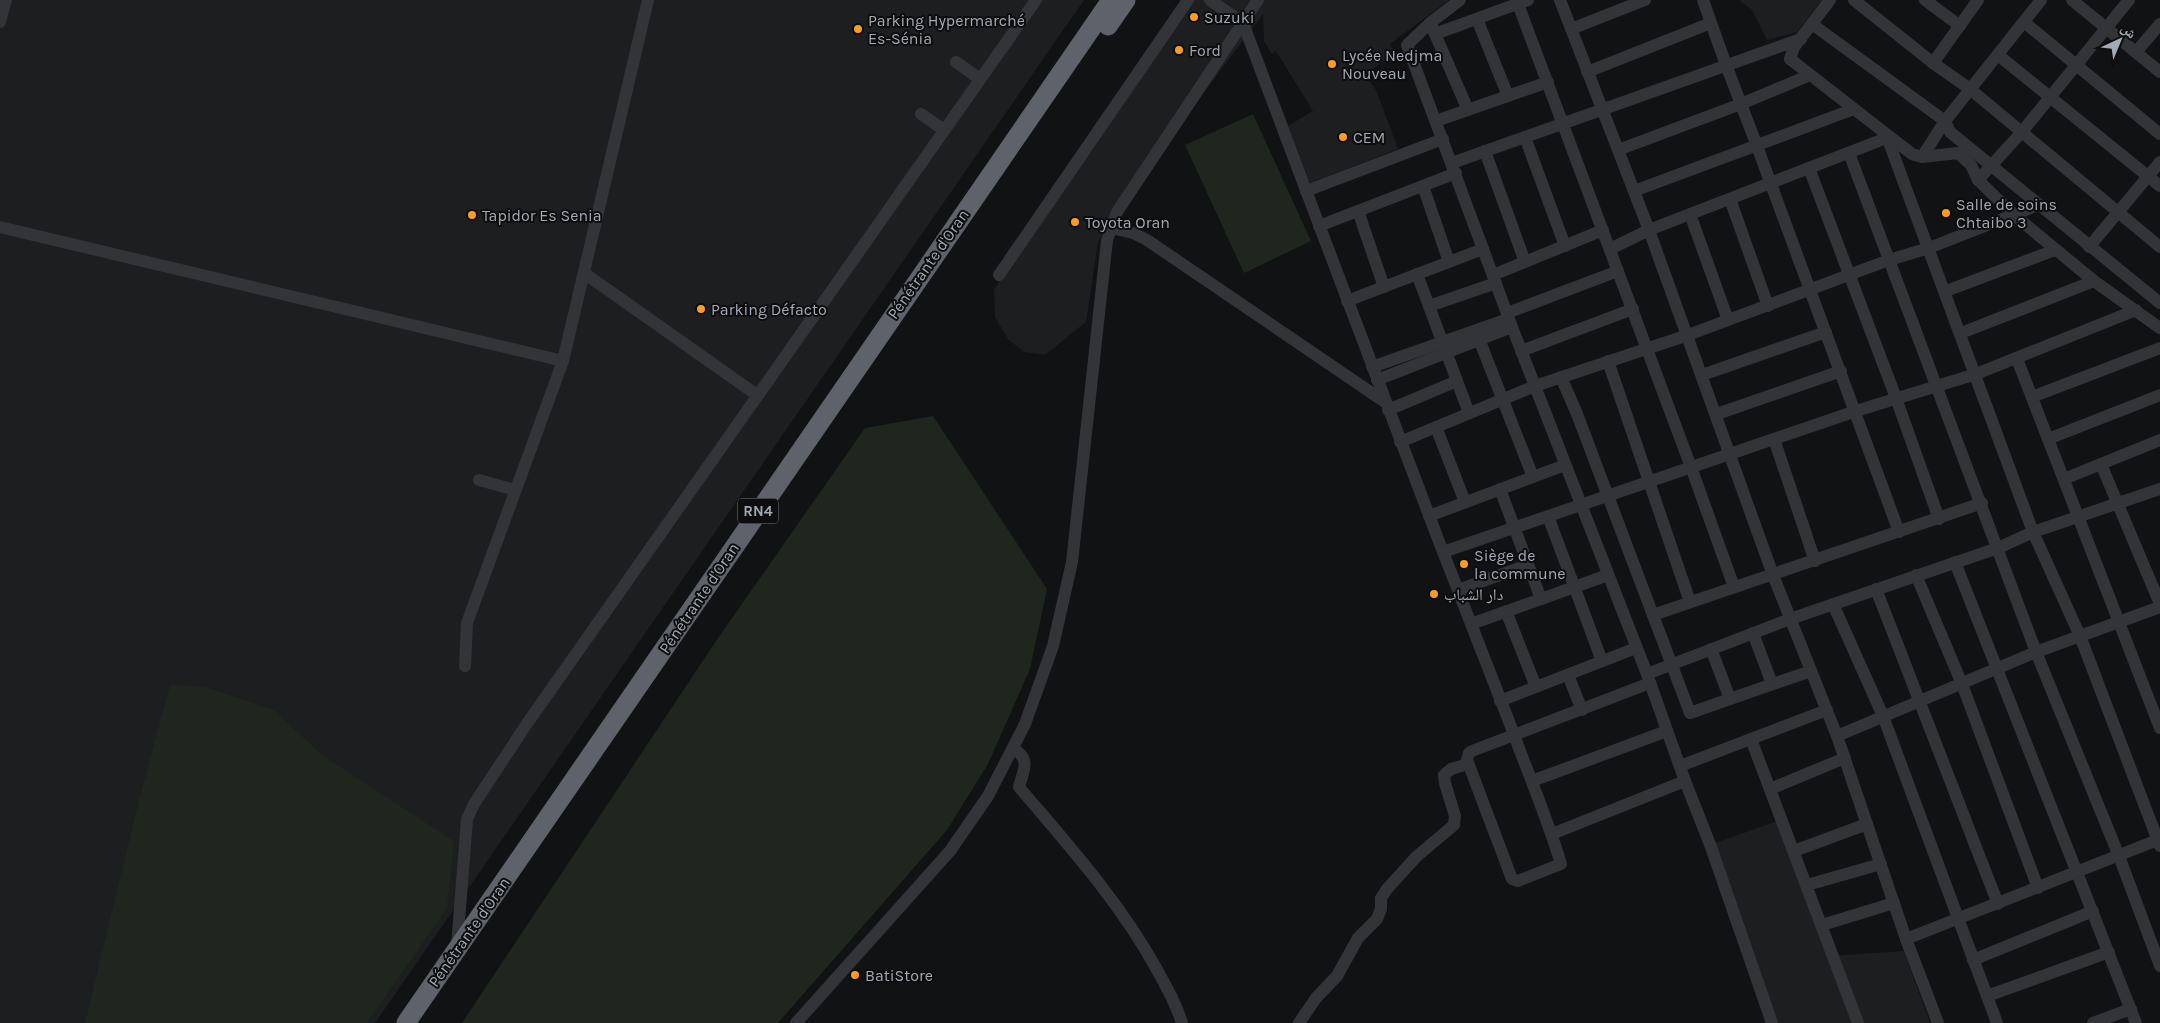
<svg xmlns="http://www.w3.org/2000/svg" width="2160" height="1023" font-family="Karla,'Noto Naskh Arabic',sans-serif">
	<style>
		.built { fill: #1d1e20 }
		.green { fill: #1e261e }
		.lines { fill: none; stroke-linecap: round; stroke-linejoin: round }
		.minor { stroke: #323438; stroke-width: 12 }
		.highway { stroke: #5e626a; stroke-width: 19 }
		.poi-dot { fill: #fc9d20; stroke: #0d0d0e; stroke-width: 2 }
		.labels { text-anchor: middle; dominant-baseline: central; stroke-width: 4; stroke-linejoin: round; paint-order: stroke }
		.shield { fill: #0d0d0e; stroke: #757b83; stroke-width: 1 }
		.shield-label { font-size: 15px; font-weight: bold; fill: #a2aab5 }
		.poi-label { font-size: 16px; fill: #a2aab5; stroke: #0d0d0e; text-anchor: start }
		.street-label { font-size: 16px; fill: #a2aab5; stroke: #0d0d0e }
	</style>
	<rect width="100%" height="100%" fill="#111213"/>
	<g class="built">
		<polygon points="0,0 1084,0 375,1023 0,1023"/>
		<polygon points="1186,0 1449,0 1390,44 1395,54 1364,74 1376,90 1398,149 1310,183 1288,126 1313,111 1276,51 1272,54 1264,41 1263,14 1111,216 1098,243 1086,322 1045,355 1024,352 1008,339 995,317 994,290"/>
		<polygon points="1739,0 1822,0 1797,32 1767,40 1752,10"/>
		<polygon points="1777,821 1829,956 1904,951 1930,1023 1767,1023 1707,846"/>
	</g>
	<g class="green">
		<polygon points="1253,114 1311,241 1244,273 1185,145"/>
		<polygon points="933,416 1047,589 1030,669 988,764 947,830 778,1023 462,1023 718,638 865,428"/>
		<polygon points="170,685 205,687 274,710 323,756 454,841 447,908 367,1023 85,1023 139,800"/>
	</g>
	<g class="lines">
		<g class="minor">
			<path d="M 1210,0 L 1243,23 C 1308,195 1372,367 1438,539 C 1462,601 1486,663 1510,724 C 1527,771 1547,817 1561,864 L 1518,881 L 1512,879 L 1467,760 L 1469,753 L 1472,751 L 1650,683"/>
			<polyline points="1460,0 1430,23 1407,45 1512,327 1647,674 1685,781"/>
			<polyline points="1560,0 1649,230 1773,575 1837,736 1906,939 1938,1023"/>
			<polyline points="1703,0 1726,65 1757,146 1899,532"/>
			<polyline points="1830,0 1794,47 1790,59 1912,154 1922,157 1958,153 1971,165 1978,180 2014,215 2094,281 2160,328"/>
			<polyline points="1854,0 1933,63 1970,89 2160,247"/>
			<polyline points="1925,0 1960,26"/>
			<polyline points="2072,0 2160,72"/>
			<polyline points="1518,4 1691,467 1734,587"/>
			<polyline points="1477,19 1508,96"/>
			<polyline points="0,22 6,0"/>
			<polyline points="2024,22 2160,134"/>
			<polyline points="1812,24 1945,121 1950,132 2160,303"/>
			<polyline points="1432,27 1468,110"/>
			<polyline points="1571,29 1645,0"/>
			<polyline points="1435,34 1528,0"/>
			<polyline points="2136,52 2160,24"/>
			<polyline points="1998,55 2160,186"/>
			<polyline points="956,62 980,79"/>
			<polyline points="1933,63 1978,0"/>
			<polyline points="1587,72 1711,23"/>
			<polyline points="921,114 944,130"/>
			<polyline points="1436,121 1548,82"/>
			<polyline points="1525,137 1565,246"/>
			<polyline points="1887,137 2033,532 2080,636 2160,846"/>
			<polyline points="1618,150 1741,104 1810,75"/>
			<polyline points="1485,151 1525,262"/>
			<polyline points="1849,153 2036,652 2119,856 2160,966"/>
			<polyline points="1922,157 1945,121 2041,0"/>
			<polyline points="1452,163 1801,39"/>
			<polyline points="1809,168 1896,398 1939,519"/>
			<polyline points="1978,180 2021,133 2129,0"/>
			<polyline points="1423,186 1449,262"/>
			<polyline points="1306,191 1443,139"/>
			<polyline points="1634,191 1854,109"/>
			<polyline points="1730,199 1768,306"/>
			<polyline points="1358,211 1384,287"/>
			<polyline points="1690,214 1728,320"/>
			<polyline points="1319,226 1456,173"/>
			<polyline points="0,227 563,361"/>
			<polyline points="1111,228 1133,233 1147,240 1385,402"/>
			<polyline points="2089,247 2160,162"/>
			<polyline points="1610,249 1649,230 1889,137"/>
			<polyline points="584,273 757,395"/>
			<polyline points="1417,274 1469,413"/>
			<polyline points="999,275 1188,0"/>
			<polyline points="1493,275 1603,230"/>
			<polyline points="1946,291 2055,250"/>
			<polyline points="1347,301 1483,249"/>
			<polyline points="1429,306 1496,283"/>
			<polyline points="1507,313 1618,271"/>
			<polyline points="1961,333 2094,281"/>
			<polyline points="1479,339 1533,477"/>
			<polyline points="1521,351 1633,309"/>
			<polyline points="2017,359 2160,728"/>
			<polyline points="1608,361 1690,602"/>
			<polyline points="1372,367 1508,319"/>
			<polyline points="1702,375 1826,332"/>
			<polyline points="1561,377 1577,414 1690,713 1730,699"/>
			<polyline points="1377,380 1512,327"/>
			<polyline points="2032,397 2160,348"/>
			<polyline points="1388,410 1457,381"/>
			<polyline points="1717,414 1841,371"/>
			<polyline points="1436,427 1465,502"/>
			<polyline points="1774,439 1815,561"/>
			<polyline points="2048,439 2160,395"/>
			<polyline points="1400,442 1535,386 1688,335 1889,260 1929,248 2038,205"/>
			<polyline points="2101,464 2160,604"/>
			<polyline points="2064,479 2160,440"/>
			<polyline points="479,480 515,490"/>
			<polyline points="1500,489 1541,599"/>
			<polyline points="1429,516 1565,465"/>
			<polyline points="1548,516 1602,661"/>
			<polyline points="1443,552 1856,411 1976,374 2136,310"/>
			<polyline points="1955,562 2136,1023"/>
			<polyline points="1916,575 1962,684 2038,888"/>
			<polyline points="1876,589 1998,904"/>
			<polyline points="1458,590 1528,565"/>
			<polyline points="1833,604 1883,716 1997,1023"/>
			<polyline points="1506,611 1536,687"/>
			<polyline points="1653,615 1982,503"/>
			<polyline points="1471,624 1608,575"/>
			<polyline points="1753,633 1772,684"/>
			<polyline points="1711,649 1730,699 1811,671"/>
			<polyline points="465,666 467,623 563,361 648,0"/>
			<polyline points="1647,674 1790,619 1998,548 2033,532 2160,489"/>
			<polyline points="1568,675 1582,710"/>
			<polyline points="1500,701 1636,648"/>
			<polyline points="1837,736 2036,652 2160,607"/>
			<polyline points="1751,739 1858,1023"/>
			<path d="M 1013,748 C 1031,760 1024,768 1019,787 C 1068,845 1119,901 1156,968 C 1166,986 1176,1003 1182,1023"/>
			<polyline points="1680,766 1827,710"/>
			<polyline points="1532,781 1667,731"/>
			<polyline points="1770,789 1845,758"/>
			<polyline points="1552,834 1685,781 1711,847 1772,1023"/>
			<polyline points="1794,851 1867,824"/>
			<polyline points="1807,885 1881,864"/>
			<polyline points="1822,925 1894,903"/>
			<polyline points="1906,939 2160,839"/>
			<polyline points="457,946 467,819 474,804 526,725 1036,0"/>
			<polyline points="1973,960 2093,911"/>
			<polyline points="1987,996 2109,952"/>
			<polyline points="796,1023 950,851 988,796 1025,724 1053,646 1072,562 1107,240 1117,212 1258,0"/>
			<polyline points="1299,1023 1316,998 1337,976 1358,938 1377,919 1381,909 1381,898 1387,889 1416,857 1454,825 1455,816 1445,783 1444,775 1451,769 1468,764"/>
			<polyline points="2093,1023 2131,1009"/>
		</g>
		<g class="highway">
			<polyline points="1108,26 1126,0"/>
			<path d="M 406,1023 C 642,683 876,341 1111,0"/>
		</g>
	</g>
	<g class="poi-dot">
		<circle cx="1194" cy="17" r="5"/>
		<circle cx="858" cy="29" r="5"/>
		<circle cx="1179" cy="50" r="5"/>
		<circle cx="1332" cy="64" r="5"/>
		<circle cx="1343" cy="137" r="5"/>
		<circle cx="1946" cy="213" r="5"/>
		<circle cx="472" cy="215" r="5"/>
		<circle cx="1075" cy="222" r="5"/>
		<circle cx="701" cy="309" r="5"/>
		<circle cx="1464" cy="564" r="5"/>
		<circle cx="1434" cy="594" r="5"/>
		<circle cx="855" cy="975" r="5"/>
	</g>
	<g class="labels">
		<rect class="shield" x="738" y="498.5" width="40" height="25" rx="4"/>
		<g class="shield-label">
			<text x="758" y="511">RN4</text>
		</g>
		<g class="poi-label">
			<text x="1204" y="17">Suzuki</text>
			<text x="868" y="20">Parking Hypermarché<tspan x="868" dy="18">Es-Sénia</tspan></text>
			<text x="1189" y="50">Ford</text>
			<text x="1342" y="55">Lycée Nedjma<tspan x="1342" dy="18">Nouveau</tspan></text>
			<text x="1353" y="137">CEM</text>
			<text x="1956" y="204">Salle de soins<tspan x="1956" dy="18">Chtaibo 3</tspan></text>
			<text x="482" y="215">Tapidor Es Senia</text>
			<text x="1085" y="222">Toyota Oran</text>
			<text x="711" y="309">Parking Défacto</text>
			<text x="1474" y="555">Siège de<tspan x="1474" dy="18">la commune</tspan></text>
			<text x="1444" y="594">دار الشباب</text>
			<text x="865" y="975">BatiStore</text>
		</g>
		<g class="street-label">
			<text transform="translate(928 264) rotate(-55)">Pénétrante d'Oran</text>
			<text transform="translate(699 598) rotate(-56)">Pénétrante d'Oran</text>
			<text transform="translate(469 932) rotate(-55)">Pénétrante d'Oran</text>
		</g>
	</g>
	<g transform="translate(2120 40) rotate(44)" stroke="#0d0d0e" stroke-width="4" paint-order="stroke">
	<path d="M0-4L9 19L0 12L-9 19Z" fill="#a2aab5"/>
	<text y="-8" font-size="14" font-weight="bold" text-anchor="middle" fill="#a2aab5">ش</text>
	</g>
</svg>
